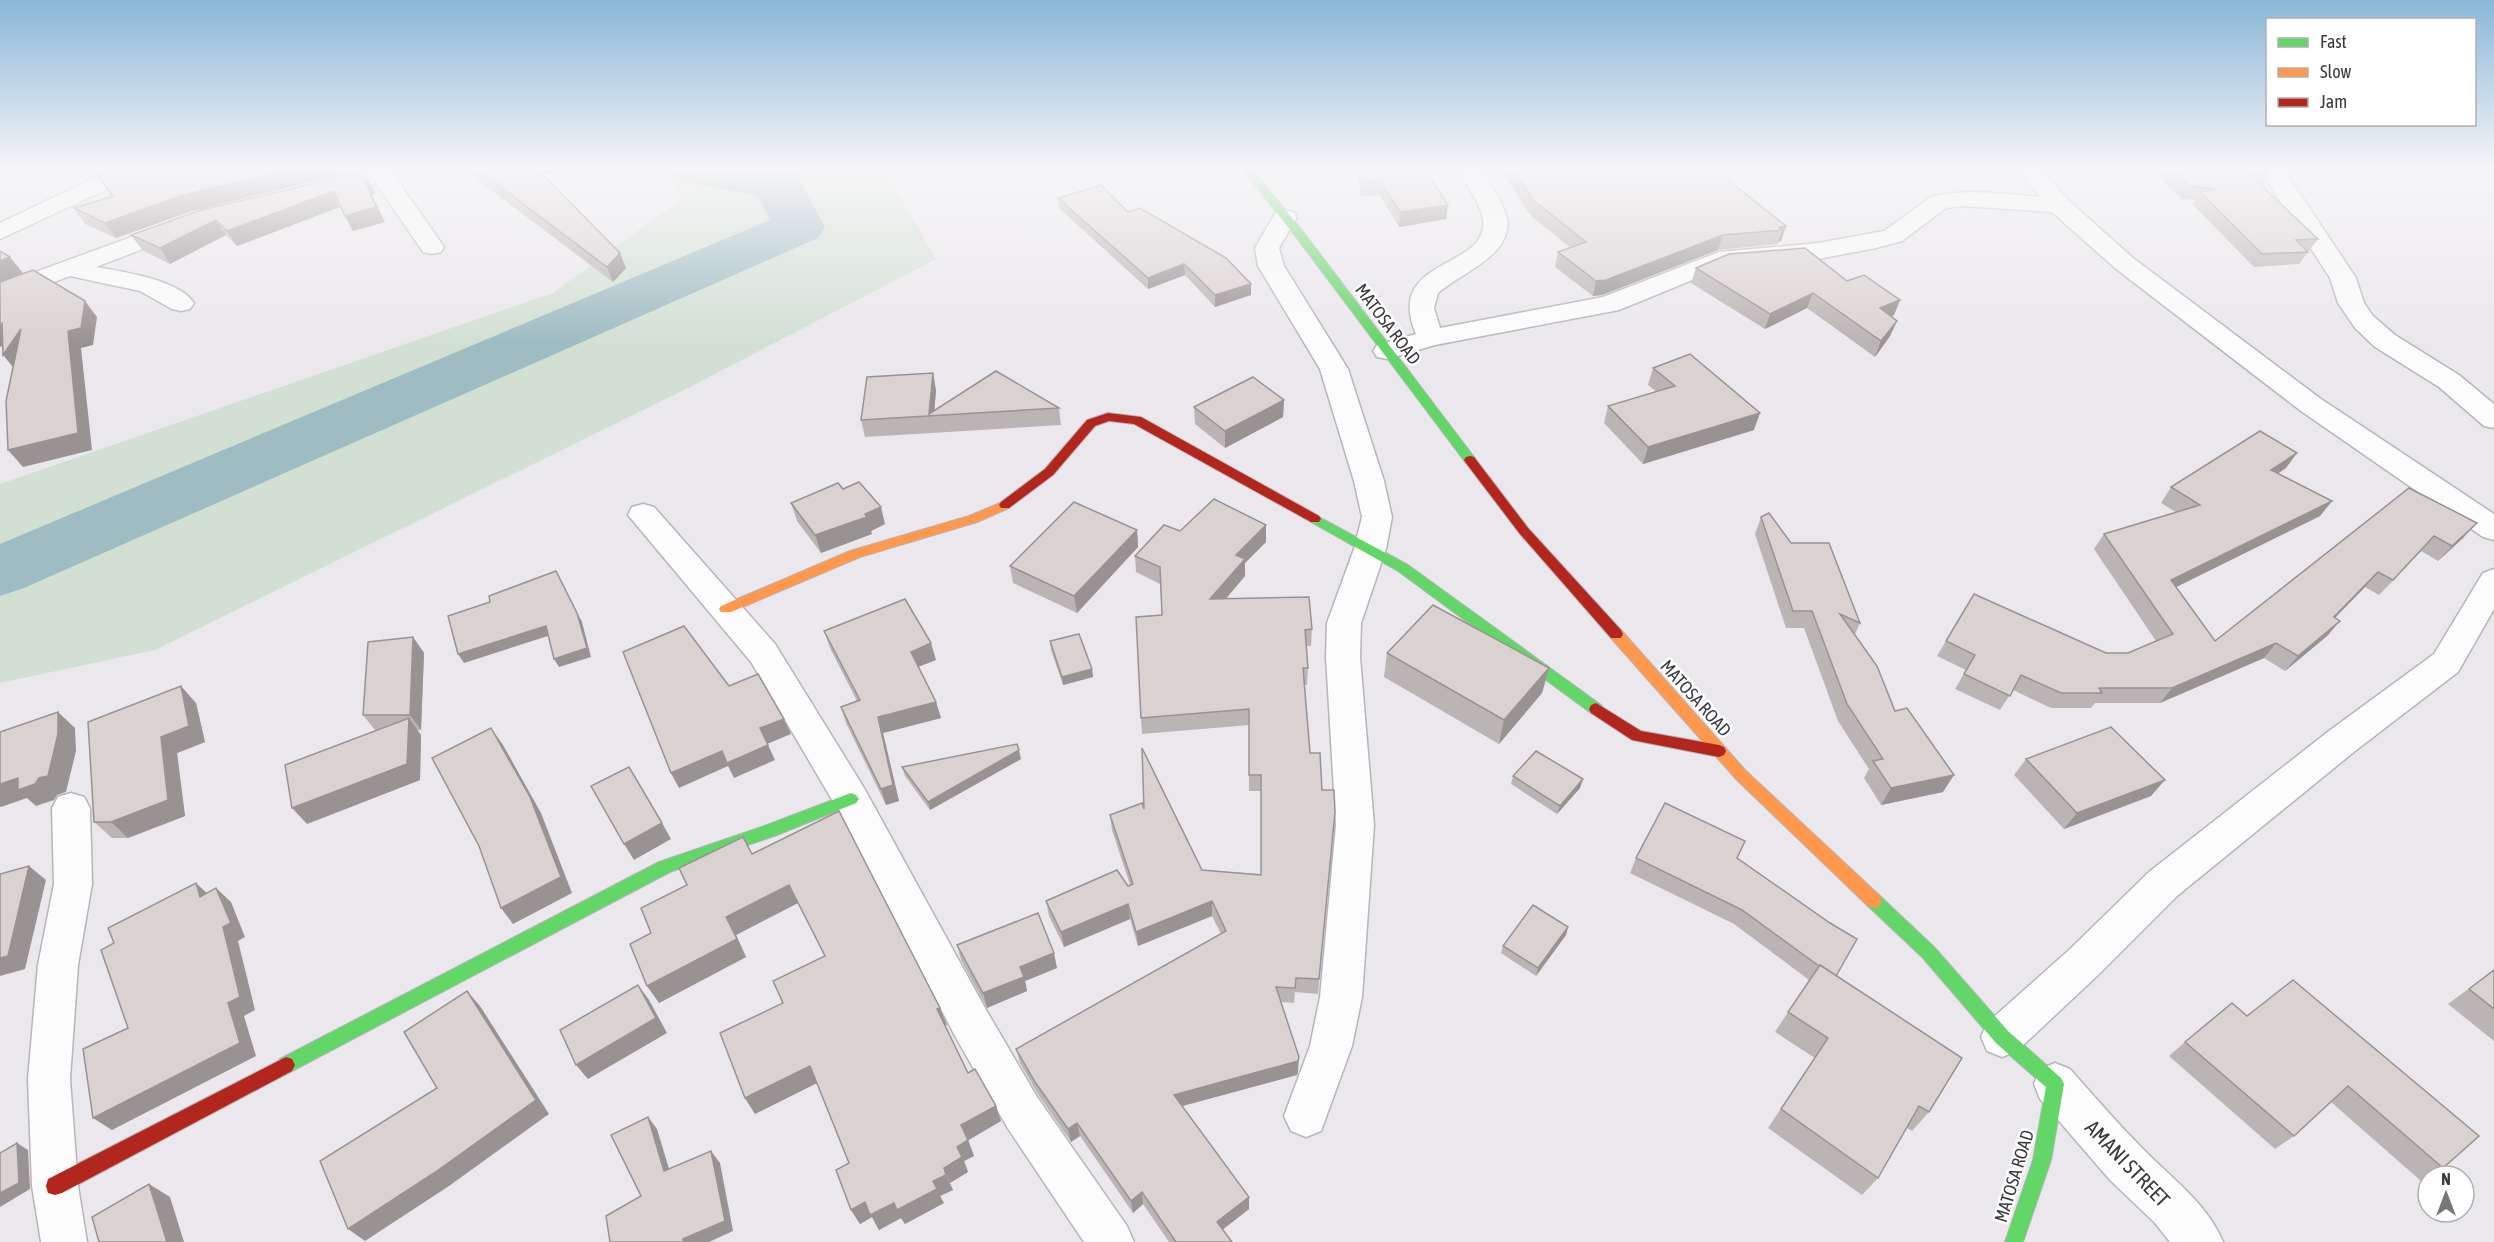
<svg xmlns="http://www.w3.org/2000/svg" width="2494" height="1242" font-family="'Asap Condensed',sans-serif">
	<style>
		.green { fill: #d2e0d4 }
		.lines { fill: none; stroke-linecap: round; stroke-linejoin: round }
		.river { fill: #9ebcc2; fill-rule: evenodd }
		.street-casing { stroke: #b7b5b9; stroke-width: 3 }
		.fast-casing { stroke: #b7b5b9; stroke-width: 2 }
		.slow-casing { stroke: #b7b5b9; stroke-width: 2 }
		.jam-casing { stroke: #b7b5b9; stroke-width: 2 }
		.street { fill: #fcfcfc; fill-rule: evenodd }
		.fast { fill: #63d668; fill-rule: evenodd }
		.slow { fill: #ff974d; fill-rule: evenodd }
		.jam { fill: #b3261e; fill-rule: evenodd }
		.wall { fill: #bbb4b4 }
		.shaded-wall { fill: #999292 }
		.building { fill: #dad1d1; stroke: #999292; stroke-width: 1.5 }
		.labels { text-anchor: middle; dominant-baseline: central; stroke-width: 5; stroke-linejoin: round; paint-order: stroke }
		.street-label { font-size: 18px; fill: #3b393c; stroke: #fff }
		.near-street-label { font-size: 21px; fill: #3b393c; stroke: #fff }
	</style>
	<rect width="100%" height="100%" fill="#ebe8ed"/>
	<polygon class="green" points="665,170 885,170 936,259 686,389 155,650 0,683 0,484 553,293 683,198"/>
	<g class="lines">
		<polygon class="river" points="673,170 779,170 796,174 825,227 818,238 24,588 0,596 0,544 770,220 758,196 680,181"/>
		<g class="street-casing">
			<g id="street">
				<polygon points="111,170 142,170 138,175 0,239 0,223"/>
				<polygon points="370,170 394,170 403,188 444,247 441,252 432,254 423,252 376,183 324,195 316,193 312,188 316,183"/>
				<path d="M 1457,170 L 1481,170 C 1489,184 1501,198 1506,215 C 1517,254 1460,273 1438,293 L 1434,308 L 1440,328 L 1603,297 L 1719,252 L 1818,243 L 1884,231 L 1931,197 C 1966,188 2004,194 2040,197 L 2019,170 L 2043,170 L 2068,200 L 2133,258 L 2321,399 L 2494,514 L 2494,540 L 2483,537 L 2301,411 L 2115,268 L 2052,212 L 1962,206 L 1946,208 L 1902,241 L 1876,248 L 1818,259 L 1724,267 L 1619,310 L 1435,345 L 1387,359 L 1377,357 L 1373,351 L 1377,345 L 1416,334 C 1383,257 1489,270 1483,220 C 1480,202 1467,186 1457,170 Z"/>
				<polygon points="2260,170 2284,170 2356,278 2364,303 2373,316 2395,335 2459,375 2494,404 2494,428 2484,426 2439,387 2375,347 2355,328 2338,303 2330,278"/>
				<polygon points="1285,210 1294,212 1297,217 1279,248 1284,266 1348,369 1384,481 1392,517 1386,549 1361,623 1360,657 1374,825 1362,997 1352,1046 1321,1131 1306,1137 1291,1131 1284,1116 1310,1046 1320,997 1336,825 1326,657 1327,623 1354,549 1362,517 1354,481 1320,369 1258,266 1255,248 1276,212"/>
				<path d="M 178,220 L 187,222 L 190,227 L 187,232 L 96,267 C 123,272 178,279 194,303 L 190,309 L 181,311 L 172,309 L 140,291 L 70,276 L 0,302 L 0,285 Z"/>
				<polygon points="643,504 654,507 775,644 864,788 985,1008 1037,1097 1127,1226 1134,1242 1084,1242 1007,1127 955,1036 838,810 751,662 628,515 632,507"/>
				<polygon points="2494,569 2494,609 2458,672 2355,751 2177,896 2097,976 2017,1051 2002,1057 1987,1051 1981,1037 1987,1023 2069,950 2149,872 2329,731 2434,654 2483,573"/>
				<polygon points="71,793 84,797 90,808 92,884 78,965 70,1079 78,1186 87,1242 41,1242 32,1186 28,1079 38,965 54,884 52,808 58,797"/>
				<path d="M 2055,1063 L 2070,1069 C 2094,1096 2117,1123 2142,1148 C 2171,1178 2207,1203 2223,1242 L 2170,1242 L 2155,1223 L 2110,1180 L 2040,1099 L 2034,1084 L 2040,1069 Z"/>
			</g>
		</g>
		<g class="fast-casing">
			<g id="fast">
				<polygon points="1243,170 1253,170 1304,233 1474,457 1476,460 1474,463 1466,463 1296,237"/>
				<polygon points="1315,515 1408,565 1601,705 1603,709 1601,713 1591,713 1398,571 1311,522 1309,519 1311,516"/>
				<polygon points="851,793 856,795 859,799 856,803 777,835 670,872 292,1071 286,1073 280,1071 277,1065 280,1059 659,862 767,825"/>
				<polygon points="1874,894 1880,896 1935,948 2008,1031 2061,1078 2064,1084 2051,1160 2023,1242 2005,1242 2033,1160 2046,1087 1996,1043 1923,958 1868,906 1866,901 1868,896"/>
			</g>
		</g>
		<g class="slow-casing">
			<g id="slow">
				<polygon points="1005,501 1009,502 1011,505 1009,508 977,522 860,557 731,612 721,612 719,609 721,606 850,551 969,516"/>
				<polygon points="1616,629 1621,630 1746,771 1880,896 1882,901 1880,906 1874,908 1868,906 1736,779 1611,638 1609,634 1611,630"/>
			</g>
		</g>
		<g class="jam-casing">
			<g id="jam">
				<polygon points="1108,413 1141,417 1319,516 1321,519 1319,522 1311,522 1134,424 1109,421 1095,426 1053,475 1009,508 1001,508 999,505 1001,502 1045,469 1087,420"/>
				<polygon points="1470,456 1474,457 1528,528 1621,630 1623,634 1621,638 1611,638 1520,534 1466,463 1464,460 1466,457"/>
				<polygon points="1596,703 1641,731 1719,745 1724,747 1726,751 1724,755 1719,757 1632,740 1591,713 1589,709 1591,705"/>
				<polygon points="286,1057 292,1059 295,1065 292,1071 62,1193 55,1195 48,1193 46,1186 48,1179"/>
			</g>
		</g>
		<use href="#street" class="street"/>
		<use href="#fast" class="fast"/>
		<use href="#slow" class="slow"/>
		<use href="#jam" class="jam"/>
	</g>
	<g class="wall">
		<polygon points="472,170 558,170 559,171 543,175 620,253 626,268 613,282 475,178"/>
		<polygon points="1357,170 1425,170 1448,205 1446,219 1399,227 1380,196 1361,196"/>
		<polygon points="1500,170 1731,170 1719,174 1786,226 1781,241 1778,242 1777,244 1718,250 1602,295 1593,296 1555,267 1558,252 1571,248 1531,216"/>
		<polygon points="2152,170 2262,170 2268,176 2262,186 2318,239 2299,264 2254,267 2193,205 2195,200 2182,199"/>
		<polygon points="339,175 192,211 116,238 85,224 74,208 112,196"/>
		<polygon points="375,193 372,195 385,222 353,231 341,207 237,246 226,235 170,264 142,250 131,235"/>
		<polygon points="1058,198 1128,212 1251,284 1251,295 1215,307 1185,275 1148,289 1059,208"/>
		<polygon points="1696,268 1847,281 1900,300 1894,315 1891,316 1897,321 1890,336 1875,357 1807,308 1765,329 1691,283"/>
		<polygon points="1653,368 1754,430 1643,464 1604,423 1608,406 1657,392 1648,385"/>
		<polygon points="933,373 936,391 934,410 1059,408 1061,425 865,437 861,420"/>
		<polygon points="1284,400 1283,417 1225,448 1195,424 1194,407"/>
		<polygon points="2286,468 2277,474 2332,501 2320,516 2176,587 2215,641 2409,488 2463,538 2438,561 2421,551 2379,595 2365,587 2335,618 2340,621 2327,636 2285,671 2264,658 2160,703 2095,703 2091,708 2051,708 2013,690 2000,710 1955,689 1966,670 1937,656 1946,641 2106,653 2128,653 2156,641 2094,549 2104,534 2176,512 2161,503 2171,487"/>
		<polygon points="843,489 885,524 871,531 872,534 821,553 797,521 791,503"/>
		<polygon points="1761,517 1791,543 1860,623 1855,634 1895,711 1943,792 1881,805 1864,778 1869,769 1838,721 1804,628 1786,628 1755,534"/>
		<polygon points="1266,525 1266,542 1245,563 1245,576 1226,599 1312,629 1311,646 1306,646 1308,668 1307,685 1304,685 1310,753 1322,790 1335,812 1318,994 1295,992 1294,1003 1281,1002 1298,1071 1297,1075 1182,1106 1249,1209 1222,1230 1232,1242 1169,1242 1143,1204 1133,1213 1080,1136 1071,1142 1039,1096 1020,1063 1016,1049 1221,934 1212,916 1138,946 1130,919 1064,947 1049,916 1046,901 1130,885 1112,830 1110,815 1144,809 1202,870 1261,874 1261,791 1249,791 1249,725 1142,734 1141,718 1162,615 1160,584 1136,572 1135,556 1180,531"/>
		<polygon points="1137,530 1138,547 1077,613 1013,583 1010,566"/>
		<polygon points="824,631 936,660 918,667 936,702 941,718 883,733 899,801 886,805 846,723 841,707 857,701 830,648"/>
		<polygon points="413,637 424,653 421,730 417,730 421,735 420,780 307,824 378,730 375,730 363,715"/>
		<polygon points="1050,641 1092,669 1093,677 1063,685 1051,650"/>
		<polygon points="1387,653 1549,668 1542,693 1499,744 1384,677"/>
		<polygon points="196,703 205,742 177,753 185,816 128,838 112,838 94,822"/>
		<polygon points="1021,759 930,810 905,776 902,767"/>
		<polygon points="2026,759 2151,796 2064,829 2014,775"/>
		<polygon points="1513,776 1583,779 1580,788 1557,814 1511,784"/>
		<polygon points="752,854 947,1025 945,1025 968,1073 1001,1121 968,1140 974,1156 964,1161 968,1172 950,1183 953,1190 940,1196 944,1203 905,1224 901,1218 879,1230 872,1217 860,1224 851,1210 849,1163 817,1083 755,1114 745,1098 825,956 798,903 736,935 746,957 659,1003 651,933"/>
		<polygon points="1636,858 1737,858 1836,976 1929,1112 1912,1131 1907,1128 1878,1178 1862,1195 1768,1128 1815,1058 1775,1032 1809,980 1734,924 1630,873"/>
		<polygon points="1568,927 1566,935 1536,976 1501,953 1503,946"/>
		<polygon points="957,945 1057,968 1025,981 1027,991 987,1008 961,960"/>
		<polygon points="2494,970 2494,1041 2448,1004"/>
		<polygon points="2293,980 2443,1168 2421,1181 2331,1102 2294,1136 2275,1149 2169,1056 2185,1042 2247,1016"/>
	</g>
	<g class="shaded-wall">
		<polygon points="94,170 104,170 96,173"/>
		<polygon points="288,170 337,170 339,175 192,211 116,238 105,223 183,195"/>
		<polygon points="533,170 558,170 559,171 536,177"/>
		<polygon points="1706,170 1731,170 1703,179"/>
		<polygon points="367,178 375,193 372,195 385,222 353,231 345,216 364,179"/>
		<polygon points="334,191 342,206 237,246 227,231"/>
		<polygon points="1448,205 1446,219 1399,227 1400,212"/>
		<polygon points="216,220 226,235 170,264 160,248"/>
		<polygon points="1786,226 1781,241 1778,242 1782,230 1779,227"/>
		<polygon points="1723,235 1718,250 1602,295 1593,296 1596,281"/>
		<polygon points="620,253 626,268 613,282 607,267"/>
		<polygon points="10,257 23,273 0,283 0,261"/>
		<polygon points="1184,264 1185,275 1148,289 1148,278"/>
		<polygon points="1251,284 1251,295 1215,307 1215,295"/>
		<polygon points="1813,293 1807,308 1765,329 1770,314"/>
		<polygon points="1900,300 1894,315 1874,323 1880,308"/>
		<polygon points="85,301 97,317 93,345 81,348 92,450 23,467 8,450"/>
		<polygon points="1897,321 1890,336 1875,357 1881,341"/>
		<polygon points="2,323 21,329 17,372 3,355 13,341 0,347 0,324"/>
		<polygon points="933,373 936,391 934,415 929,414"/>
		<polygon points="1284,400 1283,417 1225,448 1225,431"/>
		<polygon points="1760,413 1754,430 1643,464 1648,447"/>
		<polygon points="2297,453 2286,468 2260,485 2271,470"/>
		<polygon points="2332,501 2320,516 2160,595 2171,580"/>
		<polygon points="881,507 885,524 871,531 872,534 821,553 815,535"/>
		<polygon points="2477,523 2463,538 2438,561 2452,546"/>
		<polygon points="1266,525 1266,542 1245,563 1245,576 1211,616 1210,599 1236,555"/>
		<polygon points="1137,530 1138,547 1077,613 1074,596"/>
		<polygon points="2434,536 2421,551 2379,595 2393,580"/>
		<polygon points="556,571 582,622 591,657 559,667 554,659"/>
		<polygon points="2378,572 2365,587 2321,632 2334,617"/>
		<polygon points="2340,621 2327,636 2285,671 2298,656"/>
		<polygon points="546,626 551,635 464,663 458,654"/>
		<polygon points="413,637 424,653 421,730 410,715"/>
		<polygon points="931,643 936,660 915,668 911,652"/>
		<polygon points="2276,643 2264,658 2160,703 2172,688"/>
		<polygon points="1549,668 1542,693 1499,744 1504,720"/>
		<polygon points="1092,669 1093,677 1063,685 1062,677"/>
		<polygon points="181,686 196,703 205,742 177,753 185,816 128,838 111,822 161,737"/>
		<polygon points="936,702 941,718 883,733 899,801 886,805 881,789 878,717"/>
		<polygon points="58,712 75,728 76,751 66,792 57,795 54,800 36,806 27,798 1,807 0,806 0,784 18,778"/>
		<polygon points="409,718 421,735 420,780 307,824 292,808"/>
		<polygon points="784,719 791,734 767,744 760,728"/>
		<polygon points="491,728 503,745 541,813 572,893 513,924 501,908"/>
		<polygon points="768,745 775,760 734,778 728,766 679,788 671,773 722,751"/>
		<polygon points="1019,750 1021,759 930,810 928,802"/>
		<polygon points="1954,775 1943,792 1881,805 1891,788"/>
		<polygon points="1583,779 1580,788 1557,814 1560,806"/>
		<polygon points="2165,780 2151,796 2064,829 2077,813"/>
		<polygon points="662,823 671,839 634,860 624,844"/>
		<polygon points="29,866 46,880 25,969 0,976 0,958"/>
		<polygon points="196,883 211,897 200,897"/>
		<polygon points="789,885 798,903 736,935 746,957 659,1003 647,986 726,917"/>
		<polygon points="216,888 231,902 245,937 238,941 255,1010 244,1016 256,1056 112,1130 93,1118 228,1003 223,927"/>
		<polygon points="1212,901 1212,916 1138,946 1136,932"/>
		<polygon points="1128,904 1130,919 1064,947 1061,932"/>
		<polygon points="1568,927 1566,935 1536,976 1538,968"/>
		<polygon points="1054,953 1057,968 1025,981 1027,991 987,1008 983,993 1020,967"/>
		<polygon points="638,985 649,1000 667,1033 588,1079 576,1065"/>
		<polygon points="467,991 480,1006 549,1114 449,1186 365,1241 348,1229 434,1173"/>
		<polygon points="940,1008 947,1025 943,1026 937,1009"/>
		<polygon points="1299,1057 1298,1071 1297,1075 1175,1108 1174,1095"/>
		<polygon points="810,1066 819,1082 755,1114 745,1098"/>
		<polygon points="996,1106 1001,1121 967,1141 961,1125"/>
		<polygon points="648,1117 657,1129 673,1182 664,1171"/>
		<polygon points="1077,1123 1080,1136 1071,1142 1068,1129"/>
		<polygon points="968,1140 974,1156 964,1161 968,1172 950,1183 944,1168 957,1147"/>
		<polygon points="17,1143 28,1150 30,1189 0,1207 0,1193"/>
		<polygon points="711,1151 720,1163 733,1231 709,1242 684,1242 683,1239"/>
		<polygon points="946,1175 953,1190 940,1196 944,1203 905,1224 901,1218 879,1230 872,1217 860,1224 851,1210 865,1202 933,1181"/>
		<polygon points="149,1184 170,1197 184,1242 167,1242"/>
		<polygon points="1142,1192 1143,1204 1133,1213 1131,1201"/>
		<polygon points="1249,1197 1249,1209 1217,1234 1217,1222"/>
	</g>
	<g class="building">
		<polygon points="111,170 288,170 183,195 105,223 74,208 113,196 98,176"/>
		<polygon points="478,170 538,170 620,253 607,267"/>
		<polygon points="1360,170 1425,170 1448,205 1400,212 1381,182 1362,182"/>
		<polygon points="1513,170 1715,170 1786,226 1779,227 1782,230 1723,235 1606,280 1596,281 1558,252 1586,242 1534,201"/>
		<polygon points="2172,170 2262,170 2268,176 2247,172 2318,239 2296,240 2308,252 2262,254 2200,192 2216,189 2189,186"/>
		<polygon points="357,173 367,178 364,179 376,207 345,216 334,191 227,231 216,220 160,248 131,235 201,210"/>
		<polygon points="1101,185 1128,212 1140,208 1226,258 1251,284 1215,295 1184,264 1148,278 1058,198"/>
		<polygon points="1805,248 1847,281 1864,275 1900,300 1880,308 1897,321 1881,341 1813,293 1770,314 1696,268 1729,254"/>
		<polygon points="0,251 10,257 0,261"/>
		<polygon points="33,270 85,301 81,328 68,331 78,433 8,450 6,401 21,329 3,355 2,323 0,324 0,282"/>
		<polygon points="1690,354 1760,413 1648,447 1608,406 1675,386 1653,368"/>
		<polygon points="996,371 1059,408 861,420 867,377 933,373 929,414"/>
		<polygon points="1253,377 1284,400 1225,431 1194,407"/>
		<polygon points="2260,431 2297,453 2271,470 2332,501 2171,580 2215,641 2409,488 2477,523 2452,546 2434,536 2393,580 2378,572 2334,617 2340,621 2298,656 2276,643 2172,688 2099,688 2102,693 2061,693 2021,675 2010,696 1964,674 1975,655 1946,641 1974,594 2106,653 2128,653 2173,634 2104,534 2200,505 2171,487"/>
		<polygon points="859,482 881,507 865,514 867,517 815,535 791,503 838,483 843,489"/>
		<polygon points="1214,499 1266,525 1236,555 1245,559 1210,599 1309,597 1312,629 1305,630 1308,668 1303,668 1310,753 1320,753 1322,790 1334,790 1335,812 1319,979 1296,978 1295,988 1276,987 1299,1057 1298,1061 1174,1095 1249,1197 1217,1222 1232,1242 1176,1242 1142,1192 1131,1201 1077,1123 1068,1129 1035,1082 1016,1049 1226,931 1212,901 1136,932 1128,904 1061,932 1046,901 1117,870 1128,886 1133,884 1110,815 1142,803 1144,809 1142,748 1202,870 1261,875 1261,775 1249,775 1249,709 1141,718 1136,617 1162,615 1160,567 1135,556 1164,525 1180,531"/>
		<polygon points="1074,502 1137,530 1074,596 1010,566"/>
		<polygon points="1769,513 1791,543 1829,543 1860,623 1840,614 1877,666 1895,711 1907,708 1954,775 1891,788 1873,761 1883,759 1847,704 1812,611 1793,611 1761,517"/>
		<polygon points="556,571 577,613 587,648 554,659 546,626 458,654 448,616 490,602 489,596"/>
		<polygon points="905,599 931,643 911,652 936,702 878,717 893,785 881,789 841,707 860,700 824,631"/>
		<polygon points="1433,605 1549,668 1504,720 1387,653"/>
		<polygon points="684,626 729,686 758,674 784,719 760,728 768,745 727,763 722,751 671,773 623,652"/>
		<polygon points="1079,634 1092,669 1062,677 1050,641"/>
		<polygon points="413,637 410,715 363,715 368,642"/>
		<polygon points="181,686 189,726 161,737 168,800 111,822 94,822 88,722"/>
		<polygon points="58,712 58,734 48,776 39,778 35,784 18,790 18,778 0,784 0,732"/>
		<polygon points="409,718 407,764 292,808 285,765"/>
		<polygon points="2111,727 2165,780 2077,813 2026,759"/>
		<polygon points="491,728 530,797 561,877 501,908 479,846 432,758"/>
		<polygon points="1017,744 1019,750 928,802 902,767"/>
		<polygon points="1536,751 1583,779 1560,806 1513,776"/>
		<polygon points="629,767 662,823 624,844 591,786"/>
		<polygon points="1665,803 1745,841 1737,858 1830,923 1857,939 1836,976 1820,965 1819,966 1742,910 1636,858"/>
		<polygon points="839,811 940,1008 937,1009 968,1073 975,1069 996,1106 961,1125 968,1140 957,1147 962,1157 944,1168 946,1175 933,1181 937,1189 897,1210 894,1203 870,1215 865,1202 851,1210 836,1170 849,1163 810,1066 745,1098 720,1033 783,1003 773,981 825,956 789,885 726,917 737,939 647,986 630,944 651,933 641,908 687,885 679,868 743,837 752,854"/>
		<polygon points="29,866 8,956 0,958 0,874"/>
		<polygon points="196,883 200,897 216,888 231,923 223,927 240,997 228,1003 240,1043 93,1118 83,1049 128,1028 101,950 114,943 108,928"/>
		<polygon points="1533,905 1568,927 1538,968 1503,946"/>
		<polygon points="1038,913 1054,953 1020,967 1024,977 983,993 957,945"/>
		<polygon points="1820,965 1962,1058 1929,1112 1919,1106 1878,1178 1781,1109 1828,1038 1788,1012"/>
		<polygon points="2494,970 2494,1009 2469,989"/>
		<polygon points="2293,980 2479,1136 2443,1168 2348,1086 2294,1136 2185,1042 2232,1003 2247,1016"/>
		<polygon points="638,985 656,1018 576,1065 560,1030"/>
		<polygon points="467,991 536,1100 434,1173 348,1229 320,1161 437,1088 404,1032"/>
		<polygon points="648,1117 664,1171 711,1151 725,1221 683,1239 684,1242 610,1242 606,1216 641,1196 611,1135"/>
		<polygon points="17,1143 19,1183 0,1193 0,1153"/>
		<polygon points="149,1184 167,1242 99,1242 92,1217"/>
	</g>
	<linearGradient id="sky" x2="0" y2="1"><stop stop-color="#8ab7d9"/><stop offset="0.49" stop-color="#f6f5f7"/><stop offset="1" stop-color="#f6f5f7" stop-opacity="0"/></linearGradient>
	<rect width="2494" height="344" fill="url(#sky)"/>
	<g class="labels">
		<g class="street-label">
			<text transform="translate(1388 324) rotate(53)">MATOSA ROAD</text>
			<text transform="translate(1696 698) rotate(48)">MATOSA ROAD</text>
			<text transform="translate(2014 1176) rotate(-73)">MATOSA ROAD</text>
		</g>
		<g class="near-street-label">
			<text transform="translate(2128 1163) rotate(46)">AMANI STREET</text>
		</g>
	</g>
	<rect x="2266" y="18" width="210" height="108" fill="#ffffff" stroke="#b1b0b1" stroke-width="1.5"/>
	<rect x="2278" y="38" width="30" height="9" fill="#63d668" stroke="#b1b0b1" stroke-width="1.5"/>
	<text x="2320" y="48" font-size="18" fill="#3b393c">Fast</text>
	<rect x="2278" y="68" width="30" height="9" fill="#ff974d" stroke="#b1b0b1" stroke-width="1.5"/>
	<text x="2320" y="78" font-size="18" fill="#3b393c">Slow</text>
	<rect x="2278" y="98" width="30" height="9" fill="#b3261e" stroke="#b1b0b1" stroke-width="1.5"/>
	<text x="2320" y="108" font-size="18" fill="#3b393c">Jam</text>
	<g transform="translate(2446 1194)"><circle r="28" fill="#ffffff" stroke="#b1b0b1" stroke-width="1.5"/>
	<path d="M0-4.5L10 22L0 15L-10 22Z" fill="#79767a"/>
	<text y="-9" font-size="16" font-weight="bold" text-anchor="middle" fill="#3b393c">N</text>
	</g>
</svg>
